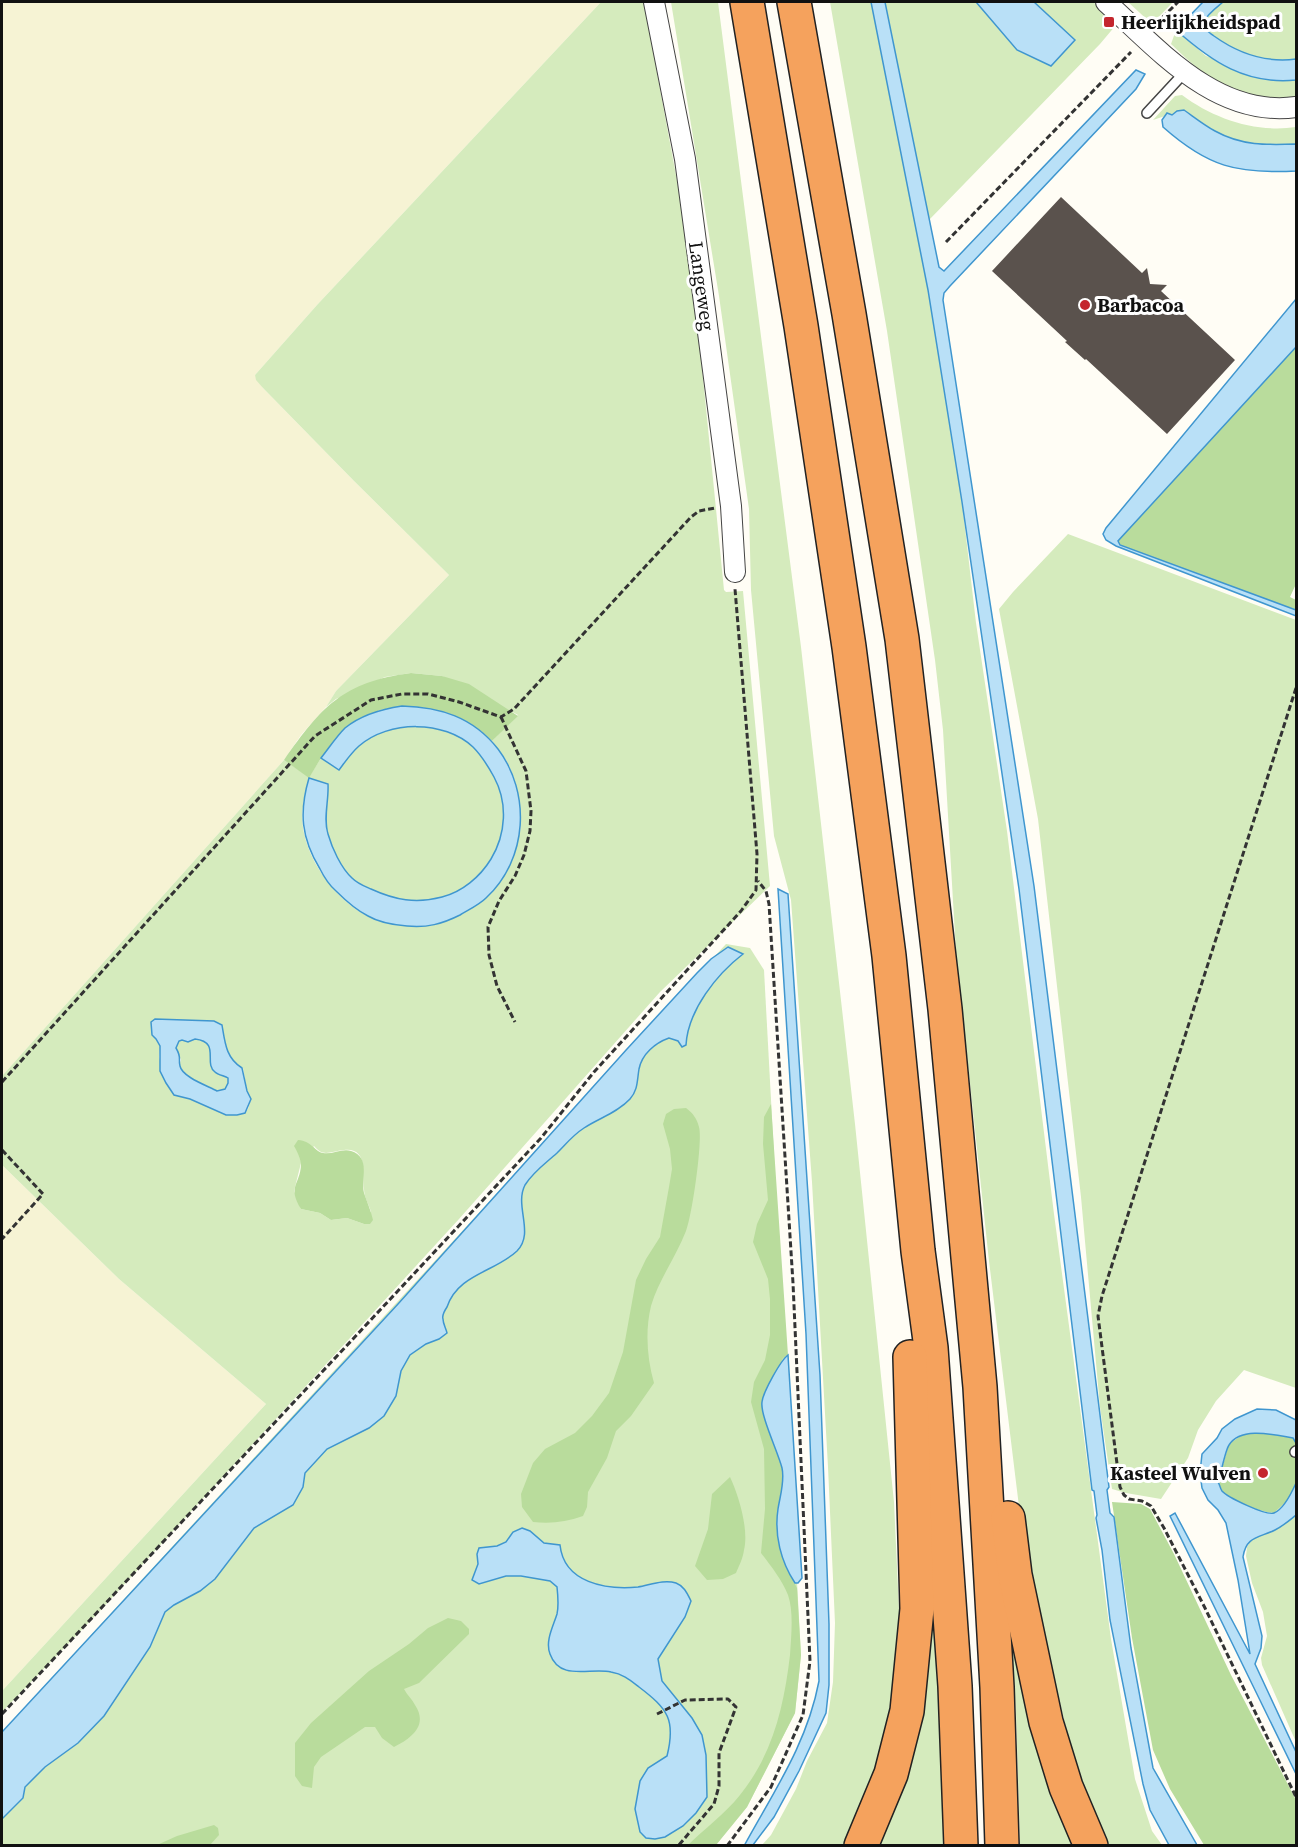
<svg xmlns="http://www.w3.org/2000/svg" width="1298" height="1847" font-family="'Source Serif 4',serif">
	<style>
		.farmland { fill: #f6f3d4 }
		.green { fill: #d5ebbd; fill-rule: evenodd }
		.forest { fill: #b9dc9c }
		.water { fill: #b9e0f7; stroke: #3f96cf; stroke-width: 1.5; fill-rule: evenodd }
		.building { fill: #5a524d }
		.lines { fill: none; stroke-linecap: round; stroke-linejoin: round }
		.service-casing { stroke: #444; stroke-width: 12 }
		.minor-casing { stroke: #444; stroke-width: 22 }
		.motorway-casing { stroke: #222; stroke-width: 36 }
		.path { stroke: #333; stroke-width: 3; stroke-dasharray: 6 3; stroke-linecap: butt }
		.service { stroke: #fff; stroke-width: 9 }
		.minor { stroke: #fff; stroke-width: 20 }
		.motorway { stroke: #f5a25d; stroke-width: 33 }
		.poi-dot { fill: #c4262e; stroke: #fff; stroke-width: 2 }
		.labels { text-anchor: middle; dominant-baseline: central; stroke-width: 6; stroke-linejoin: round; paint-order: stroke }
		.poi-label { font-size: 20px; font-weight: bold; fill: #111; stroke: #fff; text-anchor: start }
		.street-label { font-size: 20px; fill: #111; stroke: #fff }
	</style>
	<rect width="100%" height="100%" fill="#fffdf5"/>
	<g class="farmland">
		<polygon points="2,2 601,2 317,305 255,375 263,388 354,481 449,575 336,691 326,707 301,735 284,760 2,1076"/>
		<polygon points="2,1165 119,1279 266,1404 2,1691"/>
	</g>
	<g class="green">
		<path d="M 601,2 L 644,2 L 682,208 L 696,307 L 724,590 L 726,592 L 743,591 L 770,886 L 660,992 L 459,1219 L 98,1613 L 2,1712 L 2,1691 L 266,1404 L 119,1279 L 2,1165 L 2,1076 L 284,760 L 309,777 L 321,758 L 339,770 C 345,761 352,753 359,746 C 389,720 444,720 473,747 C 482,756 488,766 494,777 C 508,803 506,834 491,859 C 480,877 462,892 442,897 C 416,904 395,900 371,889 C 364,886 358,884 352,878 C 341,868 332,849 328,834 C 323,818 329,801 328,784 L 309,778 C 304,795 300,815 304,833 C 311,866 337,900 367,916 C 377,921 418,924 431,926 L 520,833 C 522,808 518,782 506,760 C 502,753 496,747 492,741 L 518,715 L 442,676 L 411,673 L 385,677 L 336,699 L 326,707 L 336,691 L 449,575 L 354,481 L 263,388 L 256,380 L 255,375 L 317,305 ZM 155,1019 L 214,1021 L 222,1025 C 225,1043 226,1058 243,1068 L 247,1091 L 251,1099 L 248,1109 L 245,1113 L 226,1115 L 190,1099 L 174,1095 L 166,1083 L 159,1057 L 160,1046 L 156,1039 ZM 314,1146 C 324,1158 330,1151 344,1150 C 369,1147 362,1176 364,1189 C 364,1197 369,1205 371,1212 L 364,1224 L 347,1218 L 331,1220 L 320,1213 L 301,1209 L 294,1191 L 301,1163 Z"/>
		<polygon points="671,2 718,2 801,647 855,1124 894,1502 900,1631 893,1704 878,1760 856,1826 846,1845 762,1845 771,1835 796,1789 807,1761 827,1723 833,1682 835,1623 828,1467 812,1182 791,900 774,836 751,590 749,509 719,296"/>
		<polygon points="830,2 871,2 928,290 962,502 976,623 1007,831 1054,1214 1111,1639 1135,1779 1152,1831 1162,1845 1104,1845 1078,1777 1026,1564 989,1261 956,952 943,730 935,660 887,331"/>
		<polygon points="885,2 976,2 1017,50 1074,40 1034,2 1093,2 1113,18 1116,25 1100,44 929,220"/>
		<polygon points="1128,2 1173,2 1152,24"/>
		<path d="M 1223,2 L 1296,2 L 1296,59 C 1265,63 1239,55 1214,36 C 1209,32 1202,29 1204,22 C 1206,15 1217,7 1223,2 Z"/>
		<path d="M 1176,30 L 1206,56 L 1286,81 L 1296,80 L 1296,98 C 1236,99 1213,85 1171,44 Z"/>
		<path d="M 1182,95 C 1214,119 1256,133 1296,127 L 1296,144 C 1267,145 1242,146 1215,131 C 1204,125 1194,117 1184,110 L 1172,115 L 1167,113 L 1165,116 L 1153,120 L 1175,96 Z"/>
		<polygon points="1068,534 1296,620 1296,1388 1244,1370 1216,1401 1198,1430 1188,1458 1161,1499 1126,1493 1112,1489 1100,1407 1081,1197 1038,819 999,609 1013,592"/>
		<polygon points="726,944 750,948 764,970 801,1655 795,1713 747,1807 716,1845 2,1845 2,1732"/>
		<path d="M 195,1039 C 221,1042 203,1062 215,1072 C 218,1075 225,1076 228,1078 L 228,1083 L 225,1089 L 218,1091 L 187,1076 L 179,1065 L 181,1060 L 176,1048 L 179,1041 Z"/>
		<polygon points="928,1498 950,1845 876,1846"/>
		<polygon points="1296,1515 1296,1742 1262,1665 1261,1658 1267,1636 1263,1612 1252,1583 1246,1556 1247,1547 1252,1539 1277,1529"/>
		<polygon points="1009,1605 1076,1845 1020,1845 1016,1713"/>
	</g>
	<g class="forest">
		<polygon points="1296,347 1296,584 1290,597 1296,600 1296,610 1120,545 1118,541 1120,538"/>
		<path d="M 411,673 L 442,676 L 469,684 L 518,716 L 492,741 L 481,731 L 402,706 L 380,710 L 356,721 L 344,729 L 321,758 L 309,778 L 284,760 C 322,706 343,682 411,673 Z"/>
		<path d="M 771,1104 L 788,1355 L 783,1358 L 778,1369 L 764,1413 L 783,1471 L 782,1488 L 786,1567 L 797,1588 L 801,1655 L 795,1713 L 747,1807 L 716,1845 L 687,1846 C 704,1829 725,1814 740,1795 C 773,1754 784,1706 790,1655 C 791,1638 794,1612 788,1595 C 782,1580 771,1566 761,1553 L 765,1509 L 764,1449 L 751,1402 L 754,1382 L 765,1360 L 770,1335 L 770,1299 L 768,1279 L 753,1242 L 757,1224 L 768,1200 L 763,1144 L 764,1117 Z"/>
		<path d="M 686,1108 C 693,1113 697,1119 699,1127 C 703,1140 692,1216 686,1231 C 676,1257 659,1279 651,1306 C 645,1331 647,1358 654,1383 L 631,1416 L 616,1431 L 607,1458 L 588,1492 L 587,1507 L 583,1516 C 566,1522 551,1524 533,1522 L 522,1507 L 521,1494 L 533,1463 L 545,1449 L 575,1433 L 592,1416 L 609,1393 L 623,1352 L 636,1280 L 646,1259 L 660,1237 L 669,1187 L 672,1169 L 670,1149 L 663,1124 L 666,1114 L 674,1109 Z"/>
		<path d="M 298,1140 C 312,1141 315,1152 323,1153 C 332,1155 342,1148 351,1151 C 371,1157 361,1179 364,1193 C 367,1202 371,1211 373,1220 L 370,1224 L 364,1224 L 347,1218 L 331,1220 L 320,1213 L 301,1209 C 287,1186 300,1185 301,1165 C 301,1159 297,1151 294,1146 Z"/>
		<path d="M 1245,1433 L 1264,1433 L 1293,1438 L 1296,1443 L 1296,1483 L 1289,1499 L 1274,1513 C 1263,1513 1230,1500 1223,1492 C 1221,1489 1220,1485 1218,1482 L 1229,1444 Z"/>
		<path d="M 730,1477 C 739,1496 749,1530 744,1550 C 743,1558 739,1566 736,1573 L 723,1579 L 707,1580 L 695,1566 L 708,1529 L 712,1494 Z"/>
		<polygon points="1112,1502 1141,1504 1150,1509 1174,1554 1231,1675 1296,1800 1296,1845 1204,1845 1170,1789 1153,1750 1132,1638"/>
		<path d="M 448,1618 L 461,1621 L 469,1629 L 469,1634 L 419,1683 L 404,1689 C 407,1695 412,1699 415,1705 C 429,1726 410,1739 394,1747 L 382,1738 L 375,1727 L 365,1727 L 321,1757 L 314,1767 L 312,1788 L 302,1786 L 295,1776 L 295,1743 L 311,1723 L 369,1671 L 409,1644 L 428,1628 Z"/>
		<polygon points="214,1825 218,1828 219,1835 210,1845 157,1845 177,1836"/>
	</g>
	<g class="water">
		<polygon points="871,2 885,2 939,267 944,271 1136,70 1145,74 1136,89 950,286 944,293 943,300 1034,886 1109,1487 1107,1490 1110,1513 1114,1517 1131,1648 1153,1768 1197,1845 1169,1845 1150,1810 1143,1784 1110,1620 1102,1550 1096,1518 1097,1515 1094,1491 1092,1490 1019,889 962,502 928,290"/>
		<polygon points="976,2 1034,2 1075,40 1051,66 1017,50"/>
		<path d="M 1203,2 L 1223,2 C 1217,7 1206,15 1204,22 C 1202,29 1209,32 1214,36 C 1239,54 1265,63 1296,59 L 1296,80 C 1246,85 1212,62 1176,30 Z"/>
		<path d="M 1184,110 C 1194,117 1204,125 1215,131 C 1242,146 1267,145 1296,144 L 1296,171 C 1237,174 1208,167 1163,127 L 1162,120 L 1167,113 L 1172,115 L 1177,111 Z"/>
		<polygon points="1296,299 1296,347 1118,541 1120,545 1296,610 1296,616 1116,546 1106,540 1103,534 1106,528"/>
		<path d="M 402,706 C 440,707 473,717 498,749 C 531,793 528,859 486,898 C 479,905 468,910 460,915 C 442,924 427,928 407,926 C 394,925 380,923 368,916 C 356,910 345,900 336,891 C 329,885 324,877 320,869 C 301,838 299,812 309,778 L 328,784 C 329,801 323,818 328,834 C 332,848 341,868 352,878 C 358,884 364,886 371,889 C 395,900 416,904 442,897 C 462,892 480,877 491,859 C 506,834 508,803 494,777 C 488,766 482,756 473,747 C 444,720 389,720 359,746 C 351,753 345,762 339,770 L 321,758 C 329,748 336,737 345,728 C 361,715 382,709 402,706 Z"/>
		<path d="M 778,889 L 788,894 L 820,1375 L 829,1624 L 829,1685 L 826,1713 L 799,1771 L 774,1817 L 753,1845 L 744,1846 C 774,1791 807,1744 819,1681 L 806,1334 Z"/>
		<path d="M 728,947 L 743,954 C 717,974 688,1010 686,1045 L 682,1047 L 678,1041 L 669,1038 C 655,1043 642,1054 639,1069 C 637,1081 638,1090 630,1099 C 617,1113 599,1118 584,1128 C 573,1135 566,1144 557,1153 C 546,1163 533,1172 525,1185 C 514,1206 535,1233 517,1251 C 495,1272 458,1274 447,1307 C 445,1310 442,1316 443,1319 C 443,1324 446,1328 447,1333 L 439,1339 L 426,1344 L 410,1355 L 401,1371 L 396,1396 L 384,1416 L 369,1428 L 327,1449 L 305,1473 L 303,1487 L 293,1505 L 254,1528 L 215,1579 L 200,1591 L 174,1605 L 165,1612 L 150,1647 L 104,1716 L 78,1743 L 45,1767 L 25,1787 L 23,1798 L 2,1819 L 2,1732 L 398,1304 L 627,1049 L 697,973 L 711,959 Z"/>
		<path d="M 155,1019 L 214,1021 L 222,1025 C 225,1043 226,1058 242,1068 L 247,1091 L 251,1099 L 245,1113 L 237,1115 L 226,1115 L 190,1099 L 174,1095 L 166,1083 L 160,1071 L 160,1046 L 156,1039 L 152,1035 L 151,1022 ZM 195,1039 C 221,1042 203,1063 215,1072 C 218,1075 225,1076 228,1078 L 228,1083 L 225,1089 L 217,1091 C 208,1086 182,1077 180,1066 C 178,1058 182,1058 176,1048 L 179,1041 L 182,1040 L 188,1042 Z"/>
		<path d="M 788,1355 L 802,1578 L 798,1583 L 795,1583 C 781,1562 774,1535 778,1509 C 780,1496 785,1481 782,1468 C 778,1452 760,1415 762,1402 C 763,1392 781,1360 788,1355 Z"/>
		<path d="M 1257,1409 L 1276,1410 L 1296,1420 L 1296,1443 L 1293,1438 C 1275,1435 1241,1426 1229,1445 C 1225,1451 1221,1474 1218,1482 C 1220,1485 1220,1488 1222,1491 C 1227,1497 1266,1516 1274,1513 C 1284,1509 1292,1492 1296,1483 L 1296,1515 C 1290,1520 1283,1526 1275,1530 C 1259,1538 1246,1536 1243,1557 L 1262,1636 L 1261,1648 L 1255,1664 L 1296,1752 L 1296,1774 L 1170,1516 L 1175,1513 L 1250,1654 L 1238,1580 L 1226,1523 L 1218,1510 L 1208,1500 L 1202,1488 L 1200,1473 L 1202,1454 L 1217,1438 L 1222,1429 L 1235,1419 Z"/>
		<path d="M 522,1528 L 530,1531 L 544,1543 L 560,1545 C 564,1583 606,1590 638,1587 C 650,1585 664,1579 676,1583 C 684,1586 687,1593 691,1601 L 685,1617 L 658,1659 L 662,1681 L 692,1718 L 702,1735 L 706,1755 L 707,1797 L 696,1813 L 683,1826 L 665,1837 L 655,1839 L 646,1838 L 640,1832 L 635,1809 L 640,1781 L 648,1768 L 667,1756 C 676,1720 668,1709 639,1687 C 630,1680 623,1674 611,1672 C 591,1667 560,1682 550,1654 C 545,1641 553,1627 557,1614 C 559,1605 558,1596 557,1587 L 550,1581 L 521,1576 L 506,1576 L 479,1584 L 472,1580 L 478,1564 L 477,1554 L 479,1548 L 497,1546 L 506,1542 L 513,1532 Z"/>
	</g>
	<polygon class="building" points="1061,197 1142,273 1147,268 1150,284 1167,285 1161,291 1235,360 1167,434 1086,359 1085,360 1065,342 1067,341 992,271"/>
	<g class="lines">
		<g class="service-casing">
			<g id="service">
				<polyline points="1147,113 1185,72"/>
				<polyline points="1295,1452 1296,1451"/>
			</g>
		</g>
		<g class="minor-casing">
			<g id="minor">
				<polyline points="654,2 685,159 731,506 735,572"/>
				<path d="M 1106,2 C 1159,50 1217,118 1296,107"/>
			</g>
		</g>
		<g class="motorway-casing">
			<g id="motorway">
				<polyline points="747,2 801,326 849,647 889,956 918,1251 931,1348 955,1686 961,1846"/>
				<polyline points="794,2 849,314 902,639 945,1009 980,1387 997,1687 1002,1846"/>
				<polyline points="1008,1518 1015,1575 1046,1722 1066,1787 1091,1846"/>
				<polyline points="861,1846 891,1774 907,1711 917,1609 910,1357"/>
			</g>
		</g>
		<g class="path">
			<polyline points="1156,24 1178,2"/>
			<polyline points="946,242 1131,52"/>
			<polyline points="1296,688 1102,1296 1098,1316 1120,1487 1124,1495 1129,1499 1142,1501 1151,1506 1164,1528 1205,1608 1296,1797"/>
			<polyline points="501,717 526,771 531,811 530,831 524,855 515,876 499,901 488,927 489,955 497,986 515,1022"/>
			<polyline points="2,1082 315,736 371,700 402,694 428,694 459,702 501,717 514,709 691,517 699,511 715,508"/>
			<polyline points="2,1150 43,1194 2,1239"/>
			<polyline points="2,1714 541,1138 594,1072 741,911 756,890 757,854 735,589"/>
			<polyline points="657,1714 685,1700 728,1699 736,1707 719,1753 719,1786 714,1804 678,1846"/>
			<polyline points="727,1846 771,1787 803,1715 810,1661 793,1283 769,904 766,891 758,881"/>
		</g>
		<use href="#service" class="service"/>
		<use href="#minor" class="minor"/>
		<use href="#motorway" class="motorway"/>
	</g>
	<g class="poi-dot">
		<rect x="1103" y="16" width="12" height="12" rx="3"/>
		<circle cx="1085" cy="305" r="6"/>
		<circle cx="1263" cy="1473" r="6"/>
	</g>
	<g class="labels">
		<g class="poi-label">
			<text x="1121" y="22">Heerlijkheidspad</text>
			<text x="1097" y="305">Barbacoa</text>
			<text x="1251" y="1473" text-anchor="end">Kasteel Wulven</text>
		</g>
		<g class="street-label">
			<text transform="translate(702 286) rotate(82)">Langeweg</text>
		</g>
	</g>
	<rect width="1298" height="1847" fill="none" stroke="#111111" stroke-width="6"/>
</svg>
